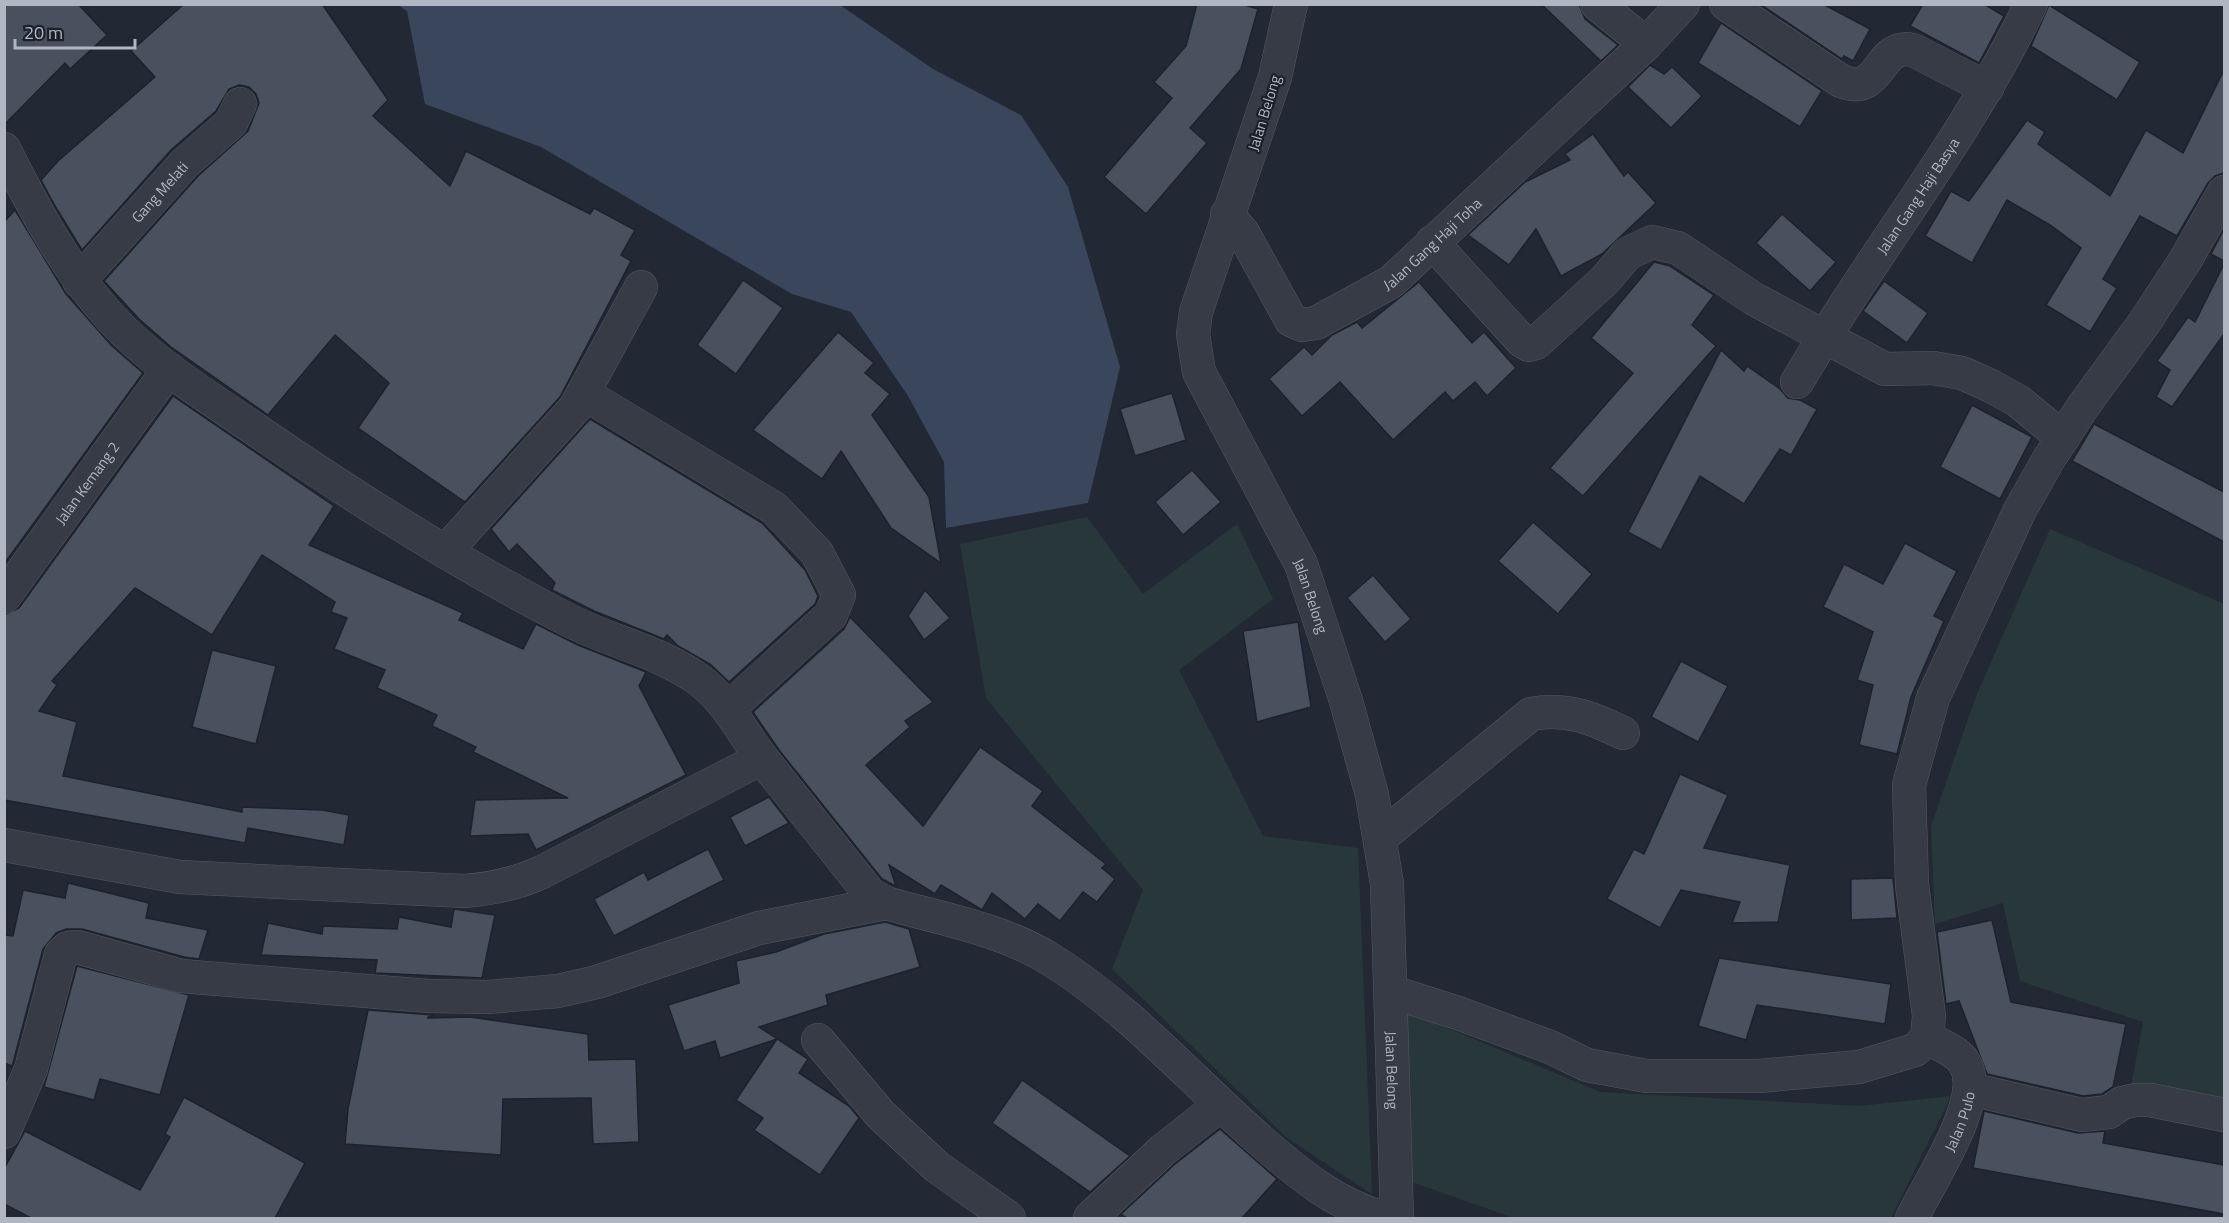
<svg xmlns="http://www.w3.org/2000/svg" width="2229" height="1223" font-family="'Titillium Web',sans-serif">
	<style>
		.green { fill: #28383a }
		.water { fill: #39465c }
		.building { fill: #49505e; stroke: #1d222c; stroke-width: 1.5 }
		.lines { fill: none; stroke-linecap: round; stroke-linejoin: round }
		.minor-casing { stroke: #535963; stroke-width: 34 }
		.minor { stroke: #363b46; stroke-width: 33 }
		.labels { text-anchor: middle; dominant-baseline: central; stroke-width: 4.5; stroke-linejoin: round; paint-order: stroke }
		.street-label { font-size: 15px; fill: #b0b6c2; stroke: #1b202a }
	</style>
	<rect width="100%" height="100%" fill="#222935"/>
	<g class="green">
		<polygon points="1087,517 1143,594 1237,524 1273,599 1179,670 1263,836 1358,848 1372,1194 1287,1138 1112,969 1143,890 986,698 960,544"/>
		<polygon points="2050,529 2224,604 2224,1098 2131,1087 2143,1022 2020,981 2003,903 1935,924 1931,826 1976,696"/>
		<polygon points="1407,1011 1600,1092 1859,1106 1951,1096 1891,1218 1514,1218 1412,1182"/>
	</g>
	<polygon class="water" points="398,5 840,5 933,69 1021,115 1068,187 1120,367 1088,503 946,528 944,462 908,396 851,312 792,294 541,147 425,104 407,11"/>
	<g class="building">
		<polygon points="4,4 78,4 107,35 70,69 65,63 4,125"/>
		<polygon points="184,4 322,4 388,100 373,116 450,186 466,151 590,214 594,208 635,230 621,255 631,261 560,397 465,502 358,428 389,383 335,335 268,415 171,347 139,319 104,281 198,176 248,131 259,103 256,94 249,87 239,85 229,89 216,111 171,150 82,250 55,206 41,180 58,161 155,77 131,51"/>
		<polygon points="1197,4 1241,4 1258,9 1241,69 1190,128 1207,143 1146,214 1104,177 1172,98 1154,82 1186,46"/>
		<polygon points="1541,4 1579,4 1585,19 1618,45 1601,61"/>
		<polygon points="1760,4 1823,4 1870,29 1853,61 1844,56 1842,59"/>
		<polygon points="1923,4 1984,4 2004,16 1979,63 1910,26"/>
		<polygon points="2049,5 2140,62 2117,100 2031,46"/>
		<polygon points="1721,23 1822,91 1800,127 1698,63"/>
		<polygon points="1650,65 1664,74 1672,67 1702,96 1671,128 1628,87"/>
		<polygon points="2224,70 2224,173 2215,176 2208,183 2177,236 2140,216 2103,279 2117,288 2090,332 2046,305 2081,248 2050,225 2007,200 1972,263 1925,236 1951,191 1969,201 2027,120 2045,132 2038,144 2110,196 2146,130 2183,153"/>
		<polygon points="1593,134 1624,176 1628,172 1656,203 1602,254 1561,276 1536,229 1509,265 1468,235 1525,182 1570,160 1565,154"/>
		<polygon points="15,210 66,294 112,346 143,373 4,564 4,222"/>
		<polygon points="1782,214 1836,262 1810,291 1756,243"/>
		<polygon points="2224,229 2224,261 2211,254"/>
		<polygon points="1654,262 1670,266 1714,295 1692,325 1716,346 1583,496 1550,468 1633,373 1591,338"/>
		<polygon points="2224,264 2224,334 2172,407 2156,397 2170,370 2157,361 2188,317 2195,322"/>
		<polygon points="743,280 783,308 736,374 697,345"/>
		<polygon points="1884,281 1928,313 1907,343 1863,311"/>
		<polygon points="1419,282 1472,343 1484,332 1516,368 1487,396 1475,382 1453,401 1445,392 1393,440 1340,382 1302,416 1269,379 1304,347 1312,355 1332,335 1357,322 1362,328"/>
		<polygon points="838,332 874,363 865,373 890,394 872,415 929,497 941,563 891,528 841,451 822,479 753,430"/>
		<polygon points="1721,350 1744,371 1747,366 1780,389 1788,398 1800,400 1817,409 1791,455 1780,449 1744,504 1700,476 1661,550 1628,532"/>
		<polygon points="1172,393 1186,440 1135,456 1120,409"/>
		<polygon points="173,396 334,506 309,545 463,613 459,620 523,649 536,624 578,645 646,672 639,686 686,775 536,850 528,834 470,836 475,800 568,798 473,752 476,747 432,726 437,715 377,688 385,670 334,649 347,618 331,612 335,602 262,555 212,635 135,588 52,681 57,685 39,711 77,722 63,776 242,812 242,807 322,810 349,815 344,845 248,828 245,843 4,800 4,615 19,608"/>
		<polygon points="1972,405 2032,437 2000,499 1940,467"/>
		<polygon points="590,419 762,523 805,570 818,596 815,604 729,682 710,664 678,646 667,635 664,639 594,611 552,590 555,583 517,544 509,552 491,529"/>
		<polygon points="2094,424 2224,492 2224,542 2072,461"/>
		<polygon points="1192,470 1221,502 1183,535 1155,502"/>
		<polygon points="1533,522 1592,574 1558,614 1498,561"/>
		<polygon points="1905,543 1957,571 1934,616 1944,621 1911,697 1897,754 1859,745 1873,685 1857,680 1873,632 1823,607 1844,564 1883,584"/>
		<polygon points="1373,575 1411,619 1385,642 1347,598"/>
		<polygon points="925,590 950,618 924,640 908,616"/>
		<polygon points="850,617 933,702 905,721 910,727 866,765 923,826 980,747 1043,791 1032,806 1106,864 1102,868 1115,879 1097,902 1083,892 1060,921 1038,904 1025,919 992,893 982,910 941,885 935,894 889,865 896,886 882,879 779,750 753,712 844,629"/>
		<polygon points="1298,622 1311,707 1257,722 1243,631"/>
		<polygon points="212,650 276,666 256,744 192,727"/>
		<polygon points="1681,661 1728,686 1698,742 1651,717"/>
		<polygon points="1680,774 1728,795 1704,848 1790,865 1778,922 1732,923 1740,902 1681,890 1660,928 1607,899 1634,849 1644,854"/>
		<polygon points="769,797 789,823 745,846 730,817"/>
		<polygon points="708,849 724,880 614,936 594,899 644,872 648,880"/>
		<polygon points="1893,878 1897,918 1851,920 1851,879"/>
		<polygon points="68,883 149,903 146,918 208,930 199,959 184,957 82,929 66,929 56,933 43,949 13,1063 12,1066 4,1063 4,935 13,936 23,890 65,898"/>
		<polygon points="454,909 495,915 482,978 375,973 377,960 261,955 268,923 322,934 323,926 397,929 399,917 451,927"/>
		<polygon points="1992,920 2011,1002 2126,1024 2113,1087 2102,1094 2083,1096 1987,1074 1959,1001 1946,1004 1937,932"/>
		<polygon points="885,922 909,929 920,967 826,995 828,1005 759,1027 808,1059 799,1073 849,1106 859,1118 820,1175 754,1130 763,1118 736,1100 777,1039 720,1058 715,1041 684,1051 668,1005 739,983 736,961 776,952 824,934"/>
		<polygon points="1719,958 1891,984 1885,1024 1757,1005 1746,1040 1698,1026"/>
		<polygon points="77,966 189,995 160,1095 100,1079 94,1100 44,1087"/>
		<polygon points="368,1010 433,1015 427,1018 470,1017 588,1034 589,1060 636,1059 639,1142 593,1144 591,1098 503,1099 501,1155 345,1144 348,1109"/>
		<polygon points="1022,1080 1130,1156 1090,1192 992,1123"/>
		<polygon points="184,1097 305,1163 275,1218 31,1218 4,1204 4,1169 25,1131 140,1190 170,1137 165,1134"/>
		<polygon points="1984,1111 2078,1133 2105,1131 2103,1143 2224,1165 2224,1214 1973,1168"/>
		<polygon points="1220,1129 1277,1179 1242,1218 1127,1218 1121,1214 1175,1164"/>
	</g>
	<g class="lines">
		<g class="minor-casing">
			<g id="minor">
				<path id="s1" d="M 1291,4 L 1275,77 L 1196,312 L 1193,334 L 1199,372 L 1301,564 L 1346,701 L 1372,795 L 1387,884 L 1397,1218"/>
				<polyline points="1597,4 1646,44 1683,4"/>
				<path d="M 1726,4 L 1841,81 C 1883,98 1876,42 1913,50 L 1987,88"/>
				<path d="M 4,149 C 34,208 65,268 110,317 C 150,361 201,392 249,425 C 352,496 459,564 570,621 C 612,642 660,652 698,679 C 727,700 742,733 764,761 C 799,805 835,850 870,894 L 886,903 C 941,919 1003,929 1053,961 C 1131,1010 1193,1082 1262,1142 C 1299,1174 1336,1205 1384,1218"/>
				<path id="s2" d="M 1227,214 L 1243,233 L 1291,320 L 1302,325 L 1316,323 L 1391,282 L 1646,44"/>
				<polyline points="1432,242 1522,341 1529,345 1536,343 1605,280 1627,254 1652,242 1678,248 1754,299 1885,369 1933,368 1962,373 1991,386 2018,401 2063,438"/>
				<path id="s3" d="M 79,281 L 185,163 L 231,123 L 240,104"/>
				<path id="s4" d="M 1797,382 C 1872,254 1967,138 2031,4"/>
				<polyline points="583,393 774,508 817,553 839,595 831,615 728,709"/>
				<polyline points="445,552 575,408 641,287"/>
				<path id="s5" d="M 4,597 L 169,369"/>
				<path d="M 1380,838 L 1531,714 C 1566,707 1592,718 1623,733"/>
				<path d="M 4,845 L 180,877 L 464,891 C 493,889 516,884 542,872 L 762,758"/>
				<polyline points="1392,992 1458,1013 1550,1047 1587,1065 1646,1076 1759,1076 1859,1067 1915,1050 1927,1038 1929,1016 1912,885 1909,785 1933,698 2020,510 2050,457 2084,405 2144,323 2186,259 2224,192"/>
				<polyline points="818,1040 881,1115 937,1167 1009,1218"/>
				<polyline points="1970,1089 2082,1115 2109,1112 2122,1103 2135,1100 2150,1100 2224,1115"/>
				<polyline points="4,1132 31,1069 61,954 68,948 77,947 181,976 428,996 488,997 558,991 597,982 759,928 886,903"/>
				<polyline points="1090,1218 1163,1150 1220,1105"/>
				<path id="s6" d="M 1912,1218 C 1928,1184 1986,1099 1965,1064 C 1958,1051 1940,1045 1927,1038"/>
			</g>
		</g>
		<use href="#minor" class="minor"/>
	</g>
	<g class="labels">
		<g class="street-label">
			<text transform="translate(1264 113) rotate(-73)">Jalan Belong</text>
			<text stroke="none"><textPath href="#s3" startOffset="120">Gang Melati</textPath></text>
			<text stroke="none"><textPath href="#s4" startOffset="222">Jalan Gang Haji Basya</textPath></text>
			<text stroke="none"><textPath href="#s2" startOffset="292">Jalan Gang Haji Toha</textPath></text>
			<text stroke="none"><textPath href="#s5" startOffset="141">Jalan Kemang 2</textPath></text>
			<text stroke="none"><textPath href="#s1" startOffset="634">Jalan Belong</textPath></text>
			<text stroke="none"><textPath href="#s1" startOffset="1119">Jalan Belong</textPath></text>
			<text stroke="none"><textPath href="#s6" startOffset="108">Jalan Pulo</textPath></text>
		</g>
	</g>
	<rect width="2229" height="1223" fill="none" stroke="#b0b6c2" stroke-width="12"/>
	<path d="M15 39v9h120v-9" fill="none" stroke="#b0b6c2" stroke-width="3"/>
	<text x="24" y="39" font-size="18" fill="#b0b6c2" stroke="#1b202a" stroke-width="4.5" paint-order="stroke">20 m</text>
</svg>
